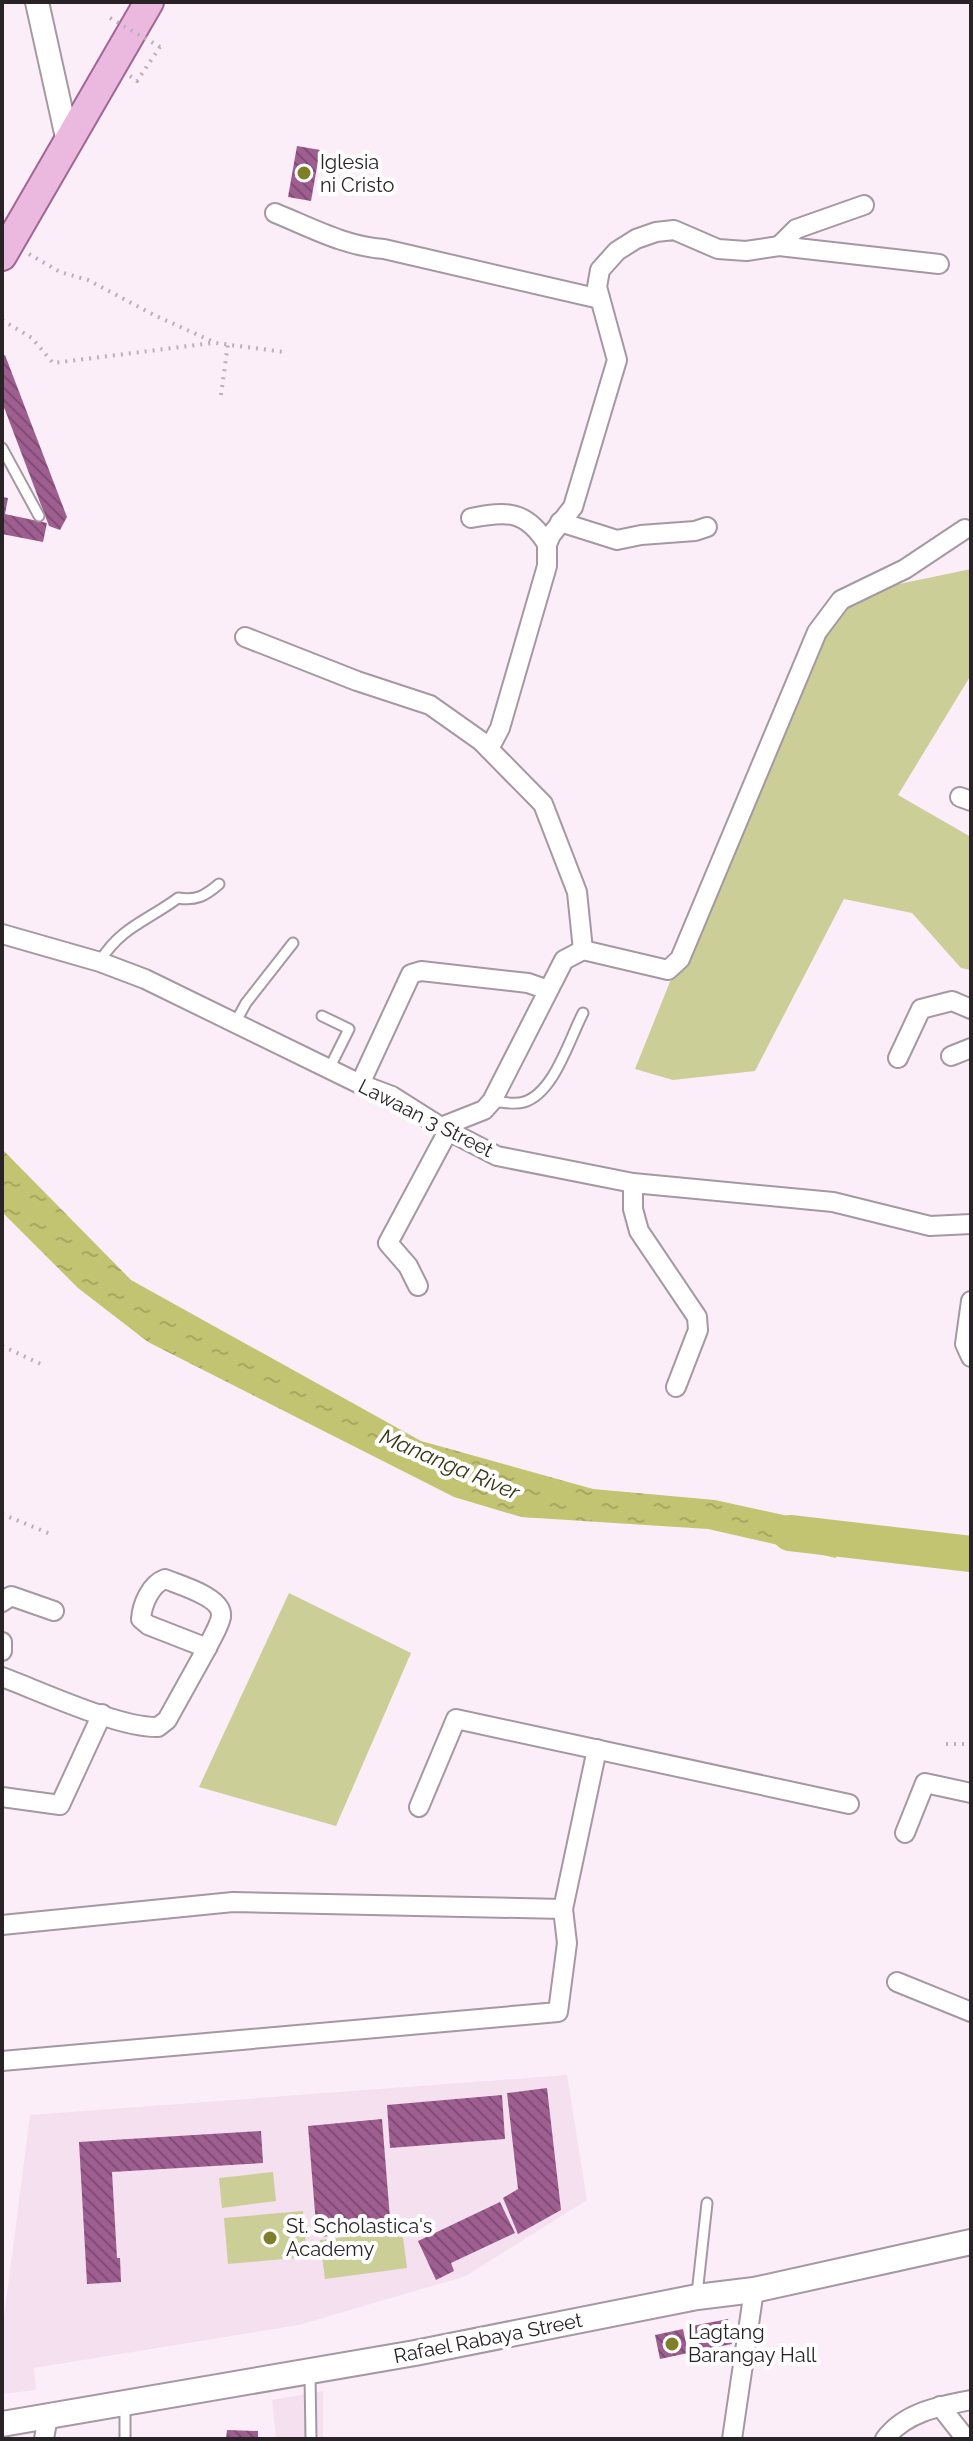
<svg xmlns="http://www.w3.org/2000/svg" width="973" height="2441" font-family="Raleway,sans-serif">
	<style>
		.built { fill: #f5e0ef }
		.green { fill: #cbce96 }
		.water { fill: url(#water-ripples) }
		.lines { fill: none; stroke-linecap: round; stroke-linejoin: round }
		.river { stroke: #c2c471; stroke-width: 36 }
		.building { fill: url(#building-back-hatch) }
		.service-casing { stroke: #a598a2; stroke-width: 13 }
		.minor-casing { stroke: #a598a2; stroke-width: 22 }
		.tertiary-casing { stroke: #a598a2; stroke-width: 26 }
		.secondary-casing { stroke: #a598a2; stroke-width: 28 }
		.primary-casing { stroke: #9f6792; stroke-width: 32 }
		.path { stroke: #bbb0b8; stroke-width: 4; stroke-dasharray: 2 6; stroke-linecap: butt }
		.service { stroke: #fff; stroke-width: 9 }
		.minor { stroke: #fff; stroke-width: 18 }
		.tertiary { stroke: #fff; stroke-width: 22 }
		.secondary { stroke: #fff; stroke-width: 24 }
		.primary { stroke: #ebb9e0; stroke-width: 28 }
		.path-bridge { stroke: #bbb0b8; stroke-width: 4; stroke-dasharray: 2 6; stroke-linecap: butt }
		.poi-dot { fill: #7e7f28; stroke: #fff; stroke-width: 3 }
		.labels { text-anchor: middle; dominant-baseline: central; stroke-width: 8; stroke-linejoin: round; paint-order: stroke }
		.poi-label { font-size: 20px; fill: #292327; stroke: #fff; text-anchor: start }
		.street-label { font-size: 20px; fill: #292327; stroke: #fff }
		.water-label { font-size: 22px; font-style: italic; fill: #373814; stroke: #fff }
	</style>
	<defs>
		<pattern id="water-ripples" width="26" height="14" patternUnits="userSpaceOnUse" patternTransform="scale(2)"><rect width="26" height="14" fill="#c2c471"/><path d="M2 4q2-2 4 0t4 0M15 11q2-2 4 0t4 0" fill="none" stroke="#a7a862"/></pattern>
		<pattern id="building-back-hatch" width="6" height="6" patternUnits="userSpaceOnUse" patternTransform="scale(2)"><rect width="6" height="6" fill="#9e5e90"/><path d="M-1 5l2 2M0 0l6 6M5-1l2 2" fill="none" stroke="#814d76"/></pattern>
	</defs>
	<rect width="100%" height="100%" fill="#fceef8"/>
	<g class="built">
		<polygon points="567,2075 587,2200 466,2276 299,2325 34,2368 36,2390 2,2394 2,2333 30,2115"/>
		<polygon points="323,2391 323,2439 276,2439 272,2400"/>
	</g>
	<g class="green">
		<polygon points="971,569 971,675 898,795 971,837 971,970 961,968 912,913 844,899 755,1071 673,1080 635,1069 805,645 832,598"/>
		<polygon points="289,1593 411,1653 336,1826 199,1787"/>
		<polygon points="273,2172 276,2201 222,2208 219,2178"/>
		<polygon points="303,2211 307,2257 228,2264 224,2218"/>
		<polygon points="402,2230 407,2268 325,2279 320,2240"/>
	</g>
	<polygon class="water" points="2,1149 131,1280 421,1441 593,1489 715,1500 842,1528 836,1558 708,1529 521,1517 454,1497 148,1342 78,1288 2,1212"/>
	<g class="lines">
		<polyline class="river" points="790,1533 971,1554"/>
	</g>
	<g class="building">
		<polygon points="297,146 320,150 311,201 288,197"/>
		<polygon points="5,355 67,517 60,530 49,526 2,402 2,356"/>
		<polygon points="2,497 8,498 5,514 47,523 43,542 2,534"/>
		<polygon points="547,2088 561,2210 518,2234 503,2198 518,2189 507,2093"/>
		<polygon points="502,2095 505,2139 390,2148 387,2105"/>
		<polygon points="382,2119 391,2231 317,2237 308,2126"/>
		<polygon points="261,2131 263,2163 112,2172 117,2258 120,2258 121,2282 87,2284 79,2142"/>
		<polygon points="500,2202 515,2233 451,2263 454,2271 436,2280 418,2241"/>
		<polygon points="728,2319 732,2344 692,2352 687,2327"/>
		<polygon points="683,2329 688,2353 660,2359 655,2335"/>
		<polygon points="227,2430 258,2431 258,2439 226,2439"/>
	</g>
	<g class="lines">
		<g class="service-casing">
			<g id="service">
				<polyline points="2,448 39,516"/>
				<path d="M 100,961 C 121,927 147,921 178,898 C 196,901 205,896 219,884"/>
				<polyline points="322,1016 349,1029 329,1069"/>
				<polyline points="235,1023 246,1003 293,943"/>
				<path d="M 492,1101 C 501,1102 515,1105 524,1102 C 554,1093 569,1040 583,1013"/>
				<polyline points="697,2294 707,2203"/>
				<polyline points="310,2375 311,2439"/>
				<polyline points="125,2439 125,2404"/>
			</g>
		</g>
		<g class="minor-casing">
			<g id="minor">
				<path d="M 275,213 C 312,228 344,246 384,249 L 600,299"/>
				<polyline points="779,246 796,229 864,205"/>
				<path d="M 471,518 C 507,511 526,510 547,544"/>
				<polyline points="560,522 617,540 641,535 695,531 707,527"/>
				<polyline points="245,637 357,681 430,705 481,741 543,804 577,892 583,950"/>
				<polyline points="489,749 500,728 547,566 547,544 551,535 573,507 617,360 597,287 600,270 617,251 636,239 656,232 674,230 718,249 746,251 779,246 939,264"/>
				<polyline points="960,797 971,801"/>
				<polyline points="2,934 100,962 145,979 360,1084 392,1096 441,1127 497,1156 633,1183 833,1202 930,1226 971,1224"/>
				<polyline points="951,1056 971,1048"/>
				<polyline points="898,1058 921,1009 952,1001 971,1009"/>
				<polyline points="360,1084 411,974 421,971 528,983 548,990"/>
				<polyline points="441,1127 484,1110 492,1101 564,960 583,950 668,970 680,959 817,632 841,600 905,569 965,529"/>
				<polyline points="633,1183 633,1209 639,1231 697,1317 698,1330 676,1387"/>
				<polyline points="418,1286 408,1266 388,1243 448,1131"/>
				<polyline points="971,1301 965,1344 971,1357"/>
				<path d="M 165,1579 C 179,1585 224,1597 221,1617 C 219,1627 211,1639 207,1648 L 148,1625 L 141,1619 C 142,1604 151,1584 165,1579 Z"/>
				<polyline points="2,1602 11,1596 54,1611"/>
				<polyline points="2,1642 2,1651"/>
				<path d="M 2,1677 C 42,1692 119,1728 158,1727 L 167,1720 L 207,1648"/>
				<polyline points="2,1797 60,1805 102,1714"/>
				<polyline points="419,1807 456,1719 849,1804"/>
				<polyline points="905,1833 925,1783 971,1793"/>
				<polyline points="2,1925 233,1902 563,1909"/>
				<polyline points="897,1982 971,2012"/>
				<polyline points="2,2061 558,2012 567,1943 563,1909 597,1749"/>
				<polyline points="940,2406 966,2439"/>
				<polyline points="44,2439 48,2416"/>
				<polyline points="732,2439 754,2290"/>
				<path d="M 885,2439 C 905,2412 940,2406 971,2400"/>
			</g>
		</g>
		<g class="tertiary-casing">
			<polyline id="tertiary" points="37,2 68,142"/>
		</g>
		<g class="secondary-casing">
			<polyline id="secondary" points="2,2424 415,2353 697,2297 754,2290 971,2242"/>
		</g>
		<g class="primary-casing">
			<polyline id="primary" points="2,256 149,2"/>
		</g>
		<g class="path">
			<polyline points="130,76 137,81 160,47"/>
			<polyline points="29,254 60,272 88,280 154,315 216,343 284,352"/>
			<polyline points="2,320 32,338 53,363 213,343"/>
			<polyline points="221,395 228,344"/>
			<polyline points="2,1346 45,1366"/>
			<polyline points="2,1514 53,1535"/>
			<polyline points="946,1744 971,1744"/>
		</g>
		<use href="#service" class="service"/>
		<use href="#minor" class="minor"/>
		<use href="#tertiary" class="tertiary"/>
		<use href="#secondary" class="secondary"/>
		<use href="#primary" class="primary"/>
		<polyline class="path-bridge" points="110,18 160,47"/>
	</g>
	<g class="poi-dot">
		<circle cx="304" cy="173" r="8"/>
		<circle cx="270" cy="2238" r="8"/>
		<circle cx="672" cy="2344" r="8"/>
	</g>
	<g class="labels">
		<g class="poi-label">
			<text x="320" y="162">Iglesia<tspan x="320" dy="23">ni Cristo</tspan></text>
			<text x="286" y="2226">St. Scholastica's<tspan x="286" dy="23">Academy</tspan></text>
			<text x="688" y="2332">Lagtang<tspan x="688" dy="23">Barangay Hall</tspan></text>
		</g>
		<g class="street-label">
			<text transform="translate(426 1118) rotate(27)">Lawaan 3 Street</text>
			<text transform="translate(488 2338) rotate(-11)">Rafael Rabaya Street</text>
		</g>
		<g class="water-label">
			<text transform="translate(450 1464) rotate(23)">Mananga River</text>
		</g>
	</g>
	<rect width="973" height="2441" fill="none" stroke="#292327" stroke-width="8"/>
</svg>
